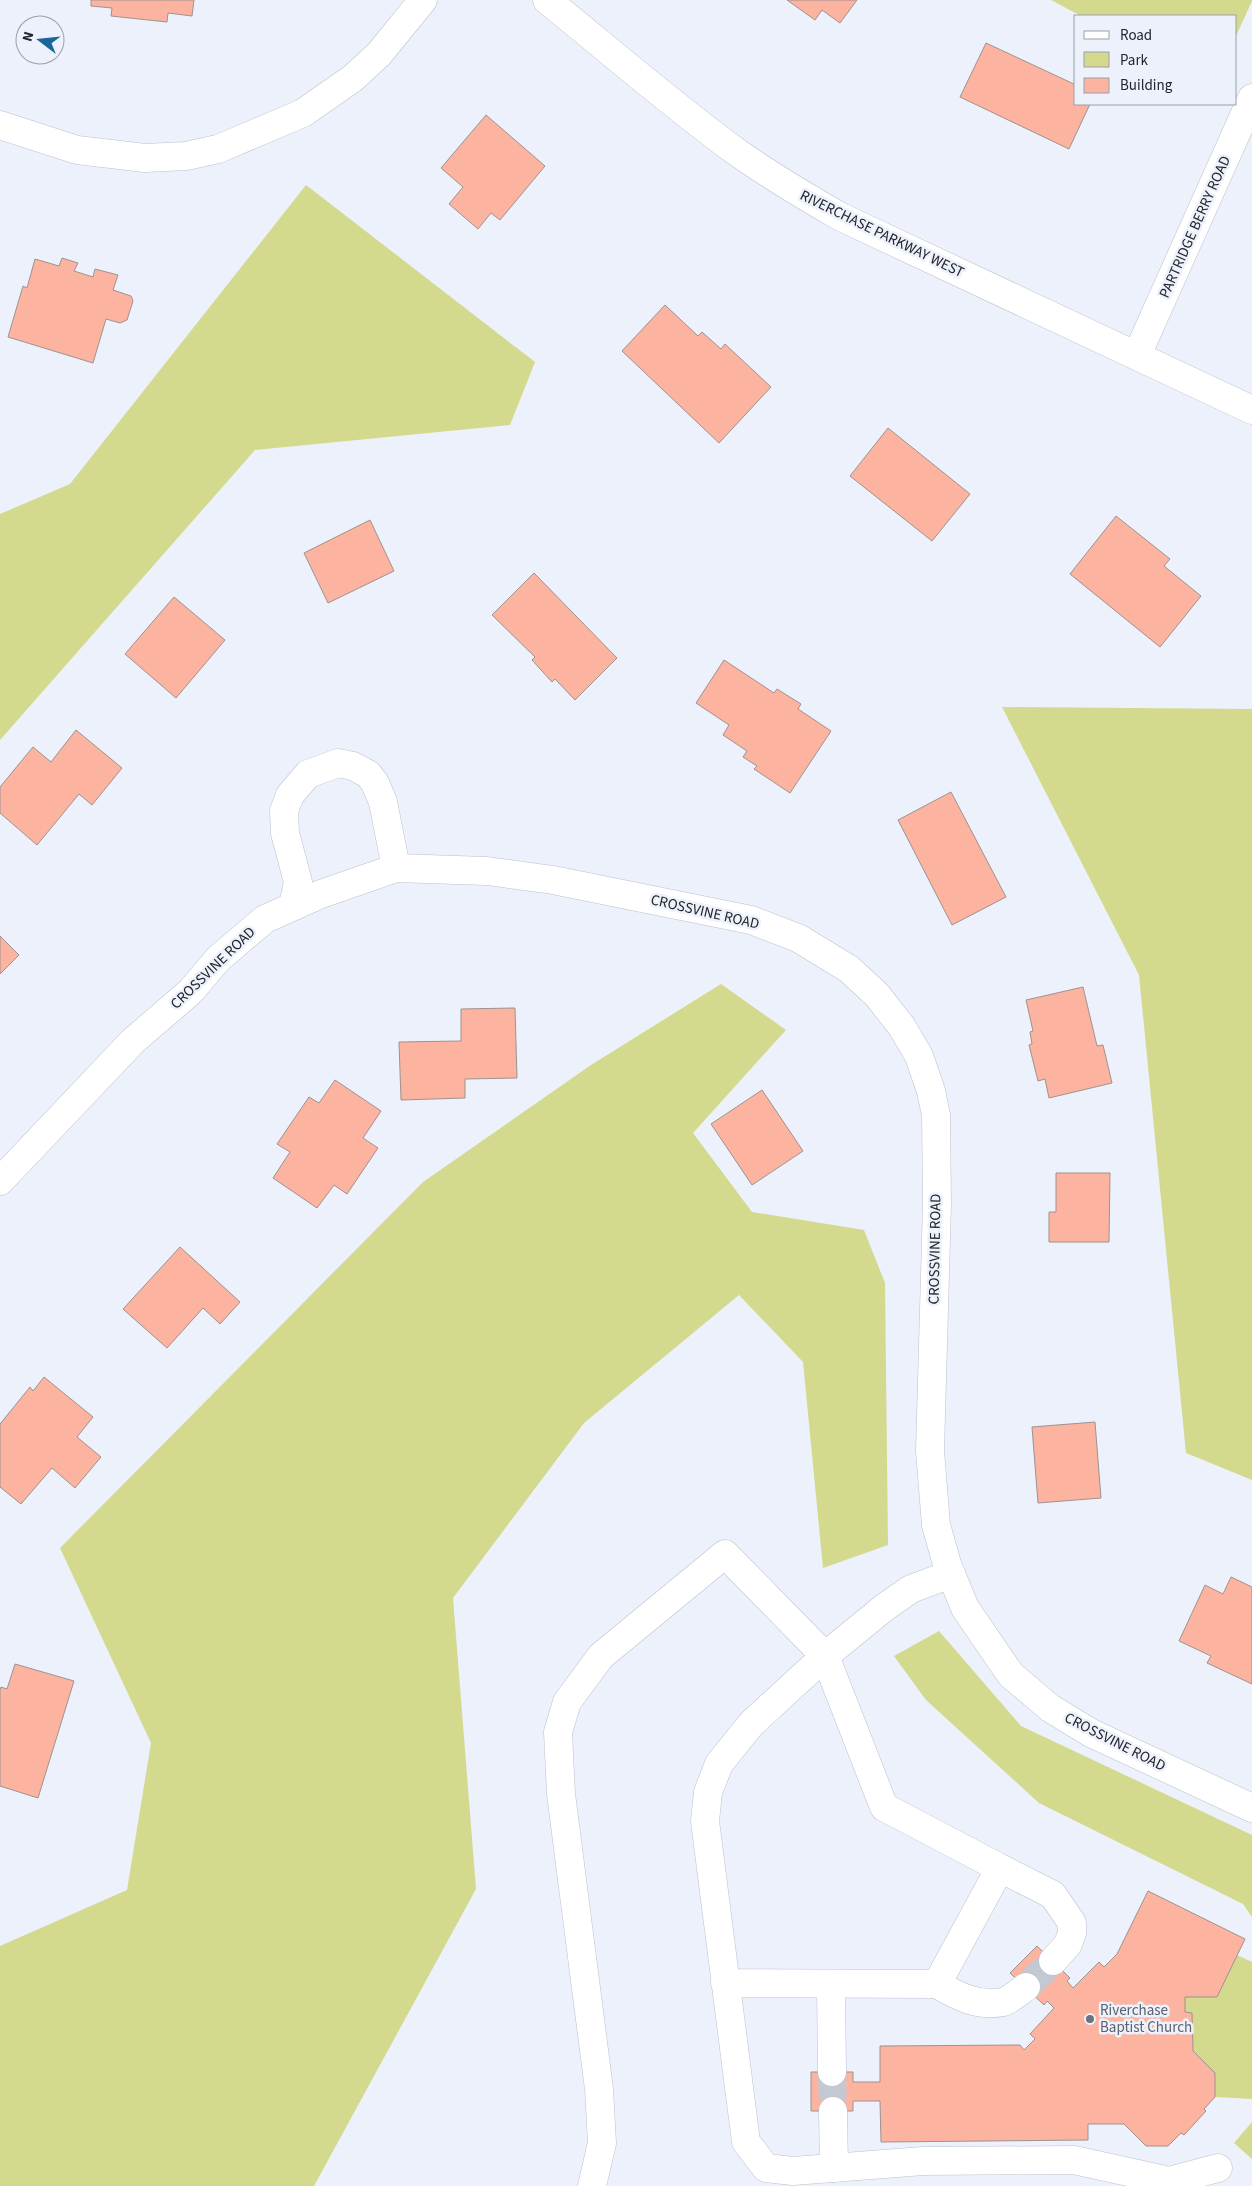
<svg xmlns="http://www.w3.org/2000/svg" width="1252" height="2186" font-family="'Source Sans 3',sans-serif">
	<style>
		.green { fill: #d3da8e }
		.building { fill: #fcb3a0; stroke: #9f928f }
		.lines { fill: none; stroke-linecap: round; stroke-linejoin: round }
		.minor-tunnel { stroke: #c4c8d2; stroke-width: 28; stroke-dasharray: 28 14; stroke-linecap: butt }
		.minor-casing { stroke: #bcc1cb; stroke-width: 29 }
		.minor { stroke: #fff; stroke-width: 28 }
		.worship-dot { fill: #6b7280; stroke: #ecf1fc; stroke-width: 2 }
		.labels { text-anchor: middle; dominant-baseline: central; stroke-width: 5; stroke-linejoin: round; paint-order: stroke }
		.street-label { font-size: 15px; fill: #232529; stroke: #ecf1fc }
		.worship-label { font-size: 15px; fill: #5b616d; stroke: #ecf1fc; text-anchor: start }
	</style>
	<rect width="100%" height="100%" fill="#ecf1fc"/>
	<g class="green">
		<polygon points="1051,0 1252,0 1252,1 1236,36 1236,16 1081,16"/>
		<polygon points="306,185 535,362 510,425 255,450 0,740 0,514 70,484"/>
		<polygon points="1002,707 1252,709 1252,1480 1186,1453 1139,975"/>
		<polygon points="721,984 786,1030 693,1133 752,1212 864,1230 885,1283 888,1545 823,1568 803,1362 739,1295 584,1423 453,1598 476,1889 314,2186 0,2186 0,1946 127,1890 151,1743 60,1548 423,1182 591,1065"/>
		<polygon points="939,1631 1021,1726 1252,1835 1252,1917 1243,1904 1039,1803 926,1700 894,1656"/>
		<polygon points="1237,1955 1252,1962 1252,2099 1215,2097 1215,2073 1193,2051 1192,2013 1185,2012 1185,1997 1217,1996"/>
		<polygon points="1252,2122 1252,2159 1234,2143"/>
	</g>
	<g class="building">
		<polygon points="91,0 194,0 192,16 168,13 167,22 111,16 112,8 91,6"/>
		<polygon points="787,0 857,0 840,23 822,10 815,20"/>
		<polygon points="986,43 1076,85 1076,104 1090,104 1069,149 960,97"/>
		<polygon points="486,115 545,166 500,220 491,213 478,229 449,204 463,187 441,168"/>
		<polygon points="62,258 78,263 74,271 93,277 95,269 118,275 113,290 131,296 133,301 127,320 120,323 106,319 93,363 8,337 23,286 27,288 35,259 59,266"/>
		<polygon points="665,305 698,336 702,332 721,349 725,344 771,387 719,443 622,351"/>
		<polygon points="888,428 970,494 932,541 850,476"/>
		<polygon points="1116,516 1170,559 1164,566 1201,596 1160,647 1070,574"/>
		<polygon points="370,520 394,571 328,603 304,553"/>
		<polygon points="534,573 617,658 575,700 555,679 552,682 532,660 535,657 492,615"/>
		<polygon points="174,597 225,640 176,698 125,654"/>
		<polygon points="724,660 774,693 777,689 801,704 798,709 831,731 790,793 754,769 757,766 743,757 747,751 723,735 729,725 696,703"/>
		<polygon points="76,730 122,768 92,805 79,794 37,845 0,813 0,787 33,747 51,762"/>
		<polygon points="951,792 1006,897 952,925 898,820"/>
		<polygon points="0,936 19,955 0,974"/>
		<polygon points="1083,987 1097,1046 1103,1045 1112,1083 1049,1098 1045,1079 1038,1081 1029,1045 1032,1044 1030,1032 1033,1031 1026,1000"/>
		<polygon points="515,1008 517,1078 465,1079 465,1098 401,1100 399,1042 461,1041 461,1009"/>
		<polygon points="335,1080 381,1111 363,1138 378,1148 347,1194 334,1185 317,1208 273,1178 290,1152 277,1144 309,1097 319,1103"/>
		<polygon points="762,1090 803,1151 752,1185 711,1124"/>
		<polygon points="1056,1173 1110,1173 1109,1242 1049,1242 1049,1212 1056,1212"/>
		<polygon points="180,1247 240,1302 220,1324 203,1308 167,1348 123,1309"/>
		<polygon points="44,1377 93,1417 77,1437 101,1457 75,1488 52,1468 21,1504 0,1487 0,1424 30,1387 33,1391"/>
		<polygon points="1095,1422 1101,1498 1038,1503 1032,1427"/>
		<polygon points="1231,1577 1252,1587 1252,1684 1207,1663 1211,1656 1179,1641 1205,1585 1223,1594"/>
		<polygon points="15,1664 74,1681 38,1798 0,1786 0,1690 1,1687 7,1689"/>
		<polygon points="1148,1891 1245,1939 1217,1997 1185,1997 1185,2012 1192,2013 1193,2051 1215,2073 1215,2097 1204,2109 1206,2111 1184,2135 1181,2133 1168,2146 1146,2146 1124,2124 1088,2124 1088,2140 881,2142 880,2101 853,2101 853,2111 811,2111 811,2072 853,2072 853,2082 880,2082 880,2046 1020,2045 1024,2050 1035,2039 1030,2034 1054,2008 1047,2001 1044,2005 1010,1973 1037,1946 1070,1978 1067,1981 1073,1988 1099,1962 1104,1967 1117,1954"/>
	</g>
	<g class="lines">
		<g class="minor-tunnel">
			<polyline points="1026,1987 1053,1961"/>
			<polyline points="832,2072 833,2111"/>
		</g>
		<g class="minor-casing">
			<g id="minor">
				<path d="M 547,0 C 610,51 672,105 738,153 C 771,176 806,197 841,217 L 1252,410"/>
				<polyline points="0,125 77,150 145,158 186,156 218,149 303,113 353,78 379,54 423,0"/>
				<polyline points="1137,355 1252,98"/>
				<polyline points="293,906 298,882 285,833 284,811 290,795 308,774 338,763 353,766 368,774 375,783 383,802 396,868"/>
				<polyline points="0,1181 133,1041 191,991 218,959 265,919 321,894 396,868 487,871 553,880 751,920 798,938 849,969 877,995 902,1027 919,1056 931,1091 936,1115 937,1204 930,1451 936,1525 947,1564 965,1608 1011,1675 1050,1708 1091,1733 1252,1808"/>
				<polyline points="1000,1868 1053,1895 1072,1923 1072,1933 1068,1944 1053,1961"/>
				<polyline points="725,1983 937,1984 1000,1868 884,1807 825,1656 751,1724 719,1764 708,1792 705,1821 746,2142 766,2168 793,2171 923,2161 1074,2160 1169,2181 1218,2168"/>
				<polyline points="831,1984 832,2072"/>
				<path d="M 937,1984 C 957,1996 978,2007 1003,2002 C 1010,2000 1019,1992 1026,1987"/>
				<polyline points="833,2111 834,2168"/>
				<polyline points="592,2186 602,2143 599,2089 561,1794 558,1732 567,1702 601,1656 725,1554 825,1656 885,1607 911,1589 951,1574"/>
			</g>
		</g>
		<use href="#minor" class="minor"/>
	</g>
	<circle class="worship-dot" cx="1090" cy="2019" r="5"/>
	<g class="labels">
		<g class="street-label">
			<text transform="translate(1195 227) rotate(-66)">PARTRIDGE BERRY ROAD</text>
			<text transform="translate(882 234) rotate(26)">RIVERCHASE PARKWAY WEST</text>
			<text transform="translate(705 912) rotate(13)">CROSSVINE ROAD</text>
			<text transform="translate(213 968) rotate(-44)">CROSSVINE ROAD</text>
			<text transform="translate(935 1249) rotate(-89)">CROSSVINE ROAD</text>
			<text transform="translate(1115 1742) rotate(27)">CROSSVINE ROAD</text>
		</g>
		<g class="worship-label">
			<text x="1100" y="2010">Riverchase<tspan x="1100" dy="17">Baptist Church</tspan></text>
		</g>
	</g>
	<rect x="1074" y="15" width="162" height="90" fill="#ecf1fc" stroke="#9c9fa8"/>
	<rect x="1084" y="31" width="25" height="8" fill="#ffffff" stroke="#9c9fa8"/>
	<text x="1120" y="40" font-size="15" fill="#232529">Road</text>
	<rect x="1084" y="52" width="25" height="15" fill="#d3da8e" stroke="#9c9fa8"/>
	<text x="1120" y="65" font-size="15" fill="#232529">Park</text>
	<rect x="1084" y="78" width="25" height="15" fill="#fcb3a0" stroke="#9c9fa8"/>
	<text x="1120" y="90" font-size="15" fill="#232529">Building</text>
	<g transform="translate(40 40) rotate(286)"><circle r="24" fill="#ecf1fc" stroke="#9c9fa8"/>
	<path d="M0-4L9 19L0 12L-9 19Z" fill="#1b6699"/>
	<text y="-8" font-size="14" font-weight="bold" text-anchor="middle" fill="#232529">N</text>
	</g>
</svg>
